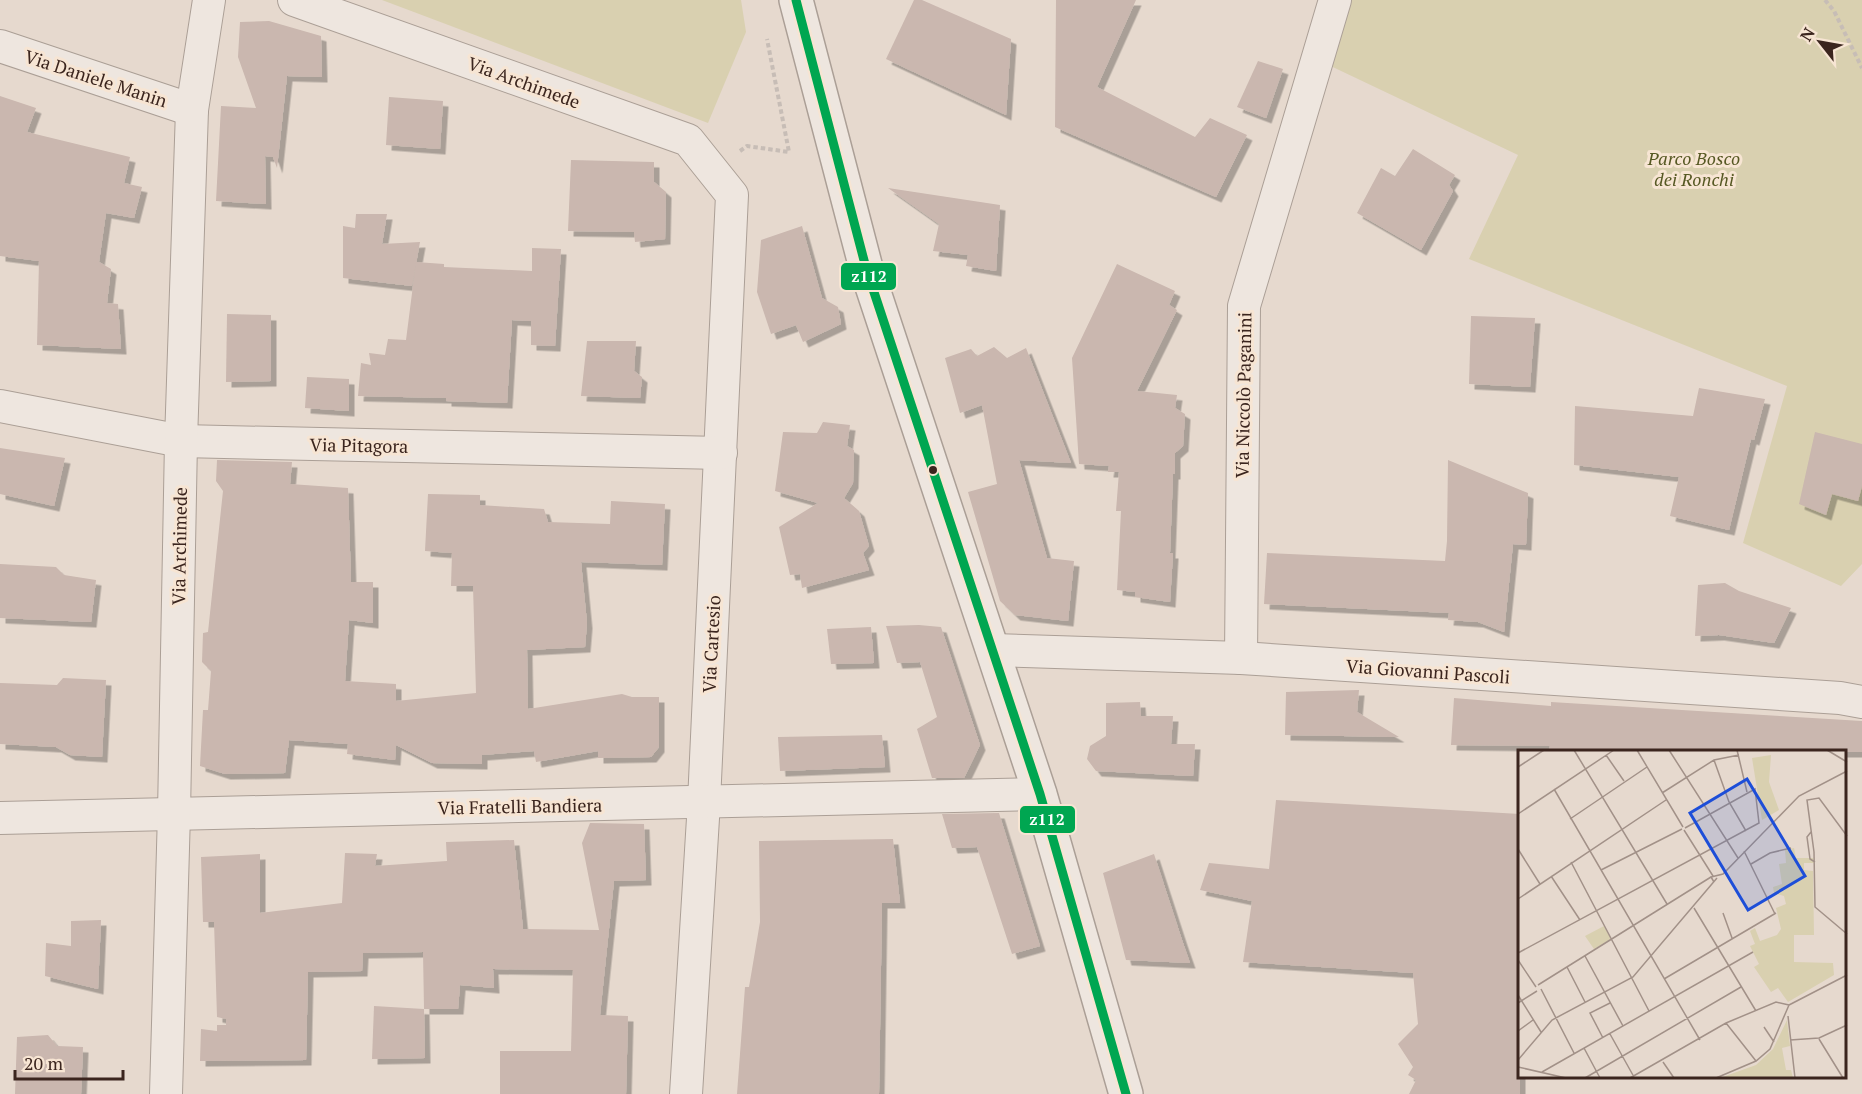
<svg xmlns="http://www.w3.org/2000/svg" width="1862" height="1094" font-family="'PT Serif',serif">
	<style>
		.green { fill: #d9d0b0 }
		.building { fill: #cab7af; filter: url(#shadow) }
		.lines { fill: none; stroke-linecap: round; stroke-linejoin: round }
		.minor-casing { stroke: #ab9f96; stroke-width: 34 }
		.tertiary-casing { stroke: #ab9f96; stroke-width: 36 }
		.path { stroke: #c7bdb6; stroke-width: 4; stroke-dasharray: 4.5 3; stroke-linecap: butt }
		.minor { stroke: #eee6df; stroke-width: 32 }
		.tertiary { stroke: #eee6df; stroke-width: 33 }
		.bus-1-casing { stroke: #f7e5d3; stroke-width: 14 }
		.bus-1 { stroke: #00a651; stroke-width: 9 }
		.bus-dot { fill: #3b251e; stroke: #f7e5d3; stroke-width: 2 }
		.labels { text-anchor: middle; dominant-baseline: central; stroke-width: 6; stroke-linejoin: round; paint-order: stroke }
		.street-label { font-size: 18px; fill: #3b251e; stroke: #f7e5d3 }
		.park-label { font-size: 18px; font-style: italic; fill: #565823; stroke: #f7e5d3 }
		.inset-road { fill: none; stroke: #a29188; stroke-width: 1.5 }
		.view { fill: #1d4ed8; fill-opacity: 0.15; stroke: #1d4ed8; stroke-width: 3 }
		.inset-edge { fill: none; stroke: #3b251e; stroke-width: 3 }
		.line-badge { stroke: #f7e5d3; stroke-width: 2 }
		.badge-label { font-size: 16px; text-anchor: middle; font-weight: bold; fill: #fff }
	</style>
	<defs>
		<filter id="shadow"><feDropShadow dx="5.5" dy="5.5" stdDeviation="0" flood-color="#0004"/></filter>
	</defs>
	<rect width="100%" height="100%" fill="#e6d9ce"/>
	<g class="green">
		<polygon points="382,0 741,0 746,32 708,123"/>
		<polygon points="1335,0 1862,0 1862,564 1841,586 1743,543 1787,386 1469,259 1518,155 1318,60"/>
	</g>
	<g class="building">
		<polygon points="914,0 922,0 1011,39 1006,115 886,59"/>
		<polygon points="1056,0 1136,0 1097,87 1195,137 1210,118 1247,135 1216,197 1055,127"/>
		<polygon points="269,21 321,36 322,77 287,76 277,168 273,157 265,156 266,204 216,201 221,106 256,108 238,57 240,22"/>
		<polygon points="1258,61 1283,69 1266,118 1237,107"/>
		<polygon points="0,96 36,108 27,132 130,157 124,183 142,187 134,218 106,213 99,262 111,269 107,303 118,304 121,349 37,345 39,261 0,256"/>
		<polygon points="389,97 443,101 440,149 386,145"/>
		<polygon points="1413,149 1455,175 1449,185 1453,191 1421,250 1357,213 1381,168 1395,176"/>
		<polygon points="571,160 654,162 654,182 666,192 665,239 635,242 634,232 568,231"/>
		<polygon points="888,188 1000,205 996,271 966,266 968,255 933,251 939,224"/>
		<polygon points="356,214 387,214 382,244 420,242 412,286 343,278 343,226 355,228"/>
		<polygon points="802,226 822,298 838,307 841,324 803,342 796,325 771,334 757,292 761,240"/>
		<polygon points="532,248 561,249 555,346 531,345 531,321 512,320 507,403 446,401 446,398 358,396 361,363 371,365 369,353 385,355 388,339 406,340 416,262 444,264 444,267 532,271"/>
		<polygon points="1117,264 1175,291 1169,305 1177,310 1137,391 1177,395 1175,408 1185,414 1183,446 1175,453 1175,474 1173,474 1170,553 1173,553 1170,602 1135,597 1135,592 1117,590 1121,511 1116,511 1119,472 1108,472 1109,466 1079,464 1072,358"/>
		<polygon points="227,314 271,315 271,381 226,382"/>
		<polygon points="1471,316 1535,318 1530,387 1469,384"/>
		<polygon points="587,341 636,341 634,371 642,377 640,398 581,396"/>
		<polygon points="994,347 1007,358 1026,348 1071,463 1019,460 1047,558 1074,561 1068,621 1015,615 1000,601 968,492 997,484 982,405 960,413 945,358 971,349 977,356"/>
		<polygon points="307,377 349,379 349,411 305,408"/>
		<polygon points="1699,388 1765,399 1754,440 1751,439 1729,530 1670,516 1679,477 1574,465 1575,406 1693,416"/>
		<polygon points="823,422 850,425 847,446 854,450 853,483 844,498 859,511 869,546 863,553 869,570 802,588 800,574 790,575 779,527 818,503 775,491 783,432 817,433"/>
		<polygon points="1815,432 1862,444 1862,486 1858,501 1832,494 1826,515 1799,504"/>
		<polygon points="0,448 65,458 54,506 0,494"/>
		<polygon points="217,460 292,462 290,484 348,488 351,582 373,582 373,623 349,620 345,681 396,684 396,701 476,693 473,586 451,586 452,553 425,551 428,494 480,495 480,505 544,509 548,522 610,524 611,501 665,504 662,565 581,562 587,623 585,647 527,650 528,709 622,694 632,697 659,697 659,747 651,757 598,758 598,751 536,762 534,751 482,755 482,764 432,763 396,745 395,760 347,754 348,744 289,740 285,773 225,774 200,766 203,710 208,710 211,671 202,662 203,633 208,632 223,491 216,481"/>
		<polygon points="1448,460 1528,493 1526,545 1513,544 1504,632 1478,622 1448,620 1449,613 1264,604 1267,553 1445,561 1447,541"/>
		<polygon points="0,564 56,567 64,575 96,580 91,622 0,618"/>
		<polygon points="1725,583 1739,591 1791,608 1774,643 1719,635 1695,636 1698,585"/>
		<polygon points="919,625 941,627 980,745 964,778 932,778 917,729 937,717 920,662 897,663 886,626"/>
		<polygon points="871,627 874,663 831,664 827,629"/>
		<polygon points="63,678 106,680 102,757 70,755 56,747 0,744 0,683 57,685"/>
		<polygon points="1359,690 1357,712 1399,737 1285,735 1286,692"/>
		<polygon points="1454,698 1551,706 1551,702 1862,721 1862,752 1549,752 1550,746 1451,745"/>
		<polygon points="1140,702 1141,716 1173,716 1171,744 1195,744 1193,776 1096,771 1087,759 1090,746 1106,736 1106,703"/>
		<polygon points="882,735 885,767 780,771 778,737"/>
		<polygon points="1276,800 1520,814 1520,1094 1409,1094 1416,1080 1408,1075 1413,1067 1398,1044 1418,1024 1413,973 1243,962 1252,901 1200,890 1209,863 1269,869"/>
		<polygon points="999,813 1040,946 1012,954 977,847 952,848 942,814"/>
		<polygon points="590,823 644,824 646,880 614,881 600,1015 628,1016 626,1094 500,1094 500,1051 571,1051 573,970 493,969 494,988 460,985 458,1009 424,1009 423,952 363,953 362,971 308,972 306,1060 200,1061 201,1029 217,1031 217,1025 226,1025 226,1019 217,1017 214,922 203,922 201,857 260,854 260,913 342,903 345,853 377,854 375,866 447,861 446,842 514,840 523,929 599,930 582,843"/>
		<polygon points="893,839 900,903 882,903 879,1094 737,1094 745,987 749,987 760,922 759,841"/>
		<polygon points="1154,854 1182,940 1190,963 1126,960 1103,873"/>
		<polygon points="101,920 98,989 45,976 46,943 71,946 71,921"/>
		<polygon points="374,1006 424,1009 425,1058 372,1059"/>
		<polygon points="48,1035 57,1046 83,1047 81,1094 15,1094 17,1037"/>
	</g>
	<g class="lines">
		<g class="minor-casing">
			<g id="minor">
				<polyline points="294,0 688,140 732,195 704,802 686,1094"/>
				<polyline points="0,46 192,110"/>
				<polyline points="0,406 181,441 721,453"/>
				<polyline points="993,650 1241,658 1840,698 1862,702"/>
				<polyline points="1241,658 1244,306 1335,0"/>
				<polyline points="0,818 1040,794"/>
				<polyline points="166,1094 174,813 181,441 192,110 209,0"/>
			</g>
		</g>
		<g class="tertiary-casing">
			<polyline id="tertiary" points="796,0 866,268 1040,794 1126,1094"/>
		</g>
		<g class="path">
			<polyline points="1825,0 1834,11 1862,68"/>
			<polyline points="740,151 747,146 789,152 767,39"/>
		</g>
		<use href="#minor" class="minor"/>
		<use href="#tertiary" class="tertiary"/>
		<g class="bus-1-casing">
			<polyline id="bus-1" points="796,0 866,268 1040,794 1126,1094"/>
		</g>
		<use href="#bus-1" class="bus-1"/>
	</g>
	<circle class="bus-dot" cx="933" cy="470" r="5"/>
	<g class="labels">
		<g class="street-label">
			<text transform="translate(96 78) rotate(18)">Via Daniele Manin</text>
			<text transform="translate(524 82) rotate(20)">Via Archimede</text>
			<text transform="translate(1243 395) rotate(-89)">Via Niccolò Paganini</text>
			<text transform="translate(359 445) rotate(1)">Via Pitagora</text>
			<text transform="translate(179 546) rotate(-89)">Via Archimede</text>
			<text transform="translate(711 644) rotate(-87)">Via Cartesio</text>
			<text transform="translate(1428 671) rotate(4)">Via Giovanni Pascoli</text>
			<text transform="translate(520 806) rotate(-1)">Via Fratelli Bandiera</text>
		</g>
		<g class="park-label">
			<text x="1694" y="158">Parco Bosco<tspan x="1694" dy="21">dei Ronchi</tspan></text>
		</g>
	</g>
	<g transform="translate(1518 750)">
		<rect width="328" height="328" fill="#e6d9ce"/>
		<path d="M 253,5 L 251,32 L 261,60 L 244,70 L 234,8 ZM 276,98 L 278,108 L 295,108 L 296,113 L 286,113 L 286,120 L 295,121 L 296,185 L 276,185 L 276,212 L 315,213 L 316,225 L 270,252 L 260,238 L 253,242 L 236,217 L 241,214 L 232,196 L 237,194 L 232,181 L 237,178 L 242,191 L 259,185 L 263,179 L 258,158 L 268,154 L 266,146 L 256,143 L 255,137 L 264,134 L 261,114 L 268,113 L 267,100 ZM 86,176 L 93,189 L 76,199 L 67,186 ZM 269,270 L 272,296 L 264,298 L 268,320 L 273,320 L 275,328 L 202,328 L 238,315 L 255,299 Z" fill="#d9d0b0"/>
		<path class="inset-road" d="M 56,0 L 149,154M 119,0 L 165,77M 151,0 L 220,108M 219,0 L 229,42M 309,0 L 329,12M 88,5 L 106,31M 196,10 L 211,52 L 228,81M 0,17 L 26,0M 36,39 L 182,290M 144,43 L 196,10 L 221,5M 0,64 L 96,0M 52,69 L 129,17M 166,80 L 195,126M 293,82 L 289,87 L 292,109 L 297,112M 329,86 L 301,48 L 289,50 L 296,102 L 297,157 L 329,184M 0,99 L 22,134M 226,101 L 257,164M 53,112 L 131,261M 233,114 L 252,103 L 273,98M 83,120 L 164,79M 33,126 L 62,170M 196,132 L 193,127 L 205,124 L 281,46 L 329,21M 0,149 L 148,50M 176,158 L 238,261M 205,163 L 214,188M 0,203 L 241,73 L 237,39 L 167,78M 67,206 L 105,276M 0,210 L 18,237M 49,217 L 67,252M 146,229 L 258,163M 20,235 L 193,127M 23,239 L 56,303M 0,245 L 23,282M 0,253 L 19,241M 271,255 L 329,225M 270,266 L 277,328M 208,273 L 238,311M 246,277 L 256,292M 0,281 L 15,270M 92,284 L 116,327M 85,288 L 72,263 L 92,253M 301,289 L 325,328M 272,290 L 301,288 L 329,275M 66,298 L 82,328M 0,310 L 34,270 L 115,227 L 199,128M 145,312 L 156,328M 0,317 L 48,328M 24,322 L 235,202M 67,328 L 223,237M 112,328 L 208,273 L 258,252 L 271,255M 198,328 L 238,311 L 252,299 L 271,255"/>
		<path class="view" d="M 229,29 L 287,126 L 230,160 L 172,63 Z"/>
		<rect width="328" height="328" class="inset-edge"/>
	</g>
	<g class="line-badge">
		<rect x="840" y="262" width="57" height="29" rx="6" fill="#00a651"/>
		<rect x="1019" y="805" width="57" height="29" rx="6" fill="#00a651"/>
	</g>
	<g class="badge-label">
		<text x="869" y="282">z112</text>
		<text x="1047" y="825">z112</text>
	</g>
	<g transform="translate(1820 42) rotate(301)" stroke="#f7e5d3" stroke-width="4.5" paint-order="stroke">
	<path d="M0-4.5L10 22L0 15L-10 22Z" fill="#3b251e"/>
	<text y="-9" font-size="16" font-weight="bold" text-anchor="middle" fill="#3b251e">N</text>
	</g>
	<path d="M15 1070v9h108v-9" fill="none" stroke="#3b251e" stroke-width="3"/>
	<text x="24" y="1070" font-size="18" fill="#3b251e" stroke="#f7e5d3" stroke-width="4.5" paint-order="stroke">20 m</text>
</svg>
